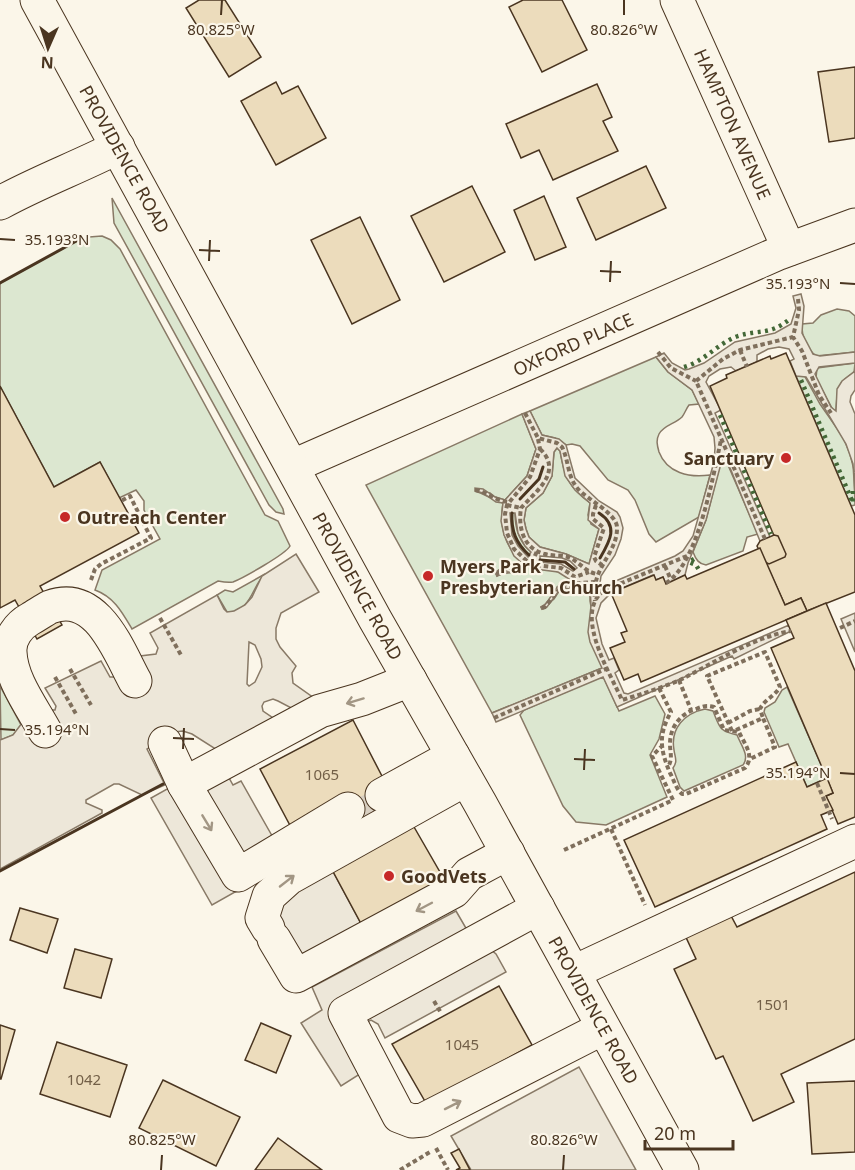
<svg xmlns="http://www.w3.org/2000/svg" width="855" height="1170" font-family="'Noto Sans',sans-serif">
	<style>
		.green { fill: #dce7d0; stroke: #887966; stroke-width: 1.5 }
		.parking { fill: #ede7d9; stroke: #887966; stroke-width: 1.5; fill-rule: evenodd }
		.building { fill: #ecdcbc; stroke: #4a3520; stroke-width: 1.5 }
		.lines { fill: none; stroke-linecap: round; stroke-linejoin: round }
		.minor-tunnel { stroke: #d8cfc1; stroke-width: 33; stroke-dasharray: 33 16; stroke-linecap: butt }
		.minor-casing { stroke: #4a3520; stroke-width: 35 }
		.major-casing { stroke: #4a3520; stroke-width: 35 }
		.path { stroke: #7f6f5c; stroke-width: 4; stroke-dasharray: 4.5 3; stroke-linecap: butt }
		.minor { stroke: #fbf6e9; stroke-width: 33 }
		.major { stroke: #fbf6e9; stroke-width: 33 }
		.hedge { stroke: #436837; stroke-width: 4.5; stroke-dasharray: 3 4.5; stroke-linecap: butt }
		.wall { stroke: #4a3520; stroke-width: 3 }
		.oneway { stroke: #a29684 }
		.ticks { fill: none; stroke: #4a3520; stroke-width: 2 }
		.poi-dot { fill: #c62828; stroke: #fbf6e9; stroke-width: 2 }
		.labels { text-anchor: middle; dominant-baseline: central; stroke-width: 4.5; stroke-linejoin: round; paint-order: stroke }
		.number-label { font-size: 15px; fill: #725f47 }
		.street-label { font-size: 18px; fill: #4a3520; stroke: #fbf6e9 }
		.poi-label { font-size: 18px; font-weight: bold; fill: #4a3520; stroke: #fbf6e9; text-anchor: start }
		.ticks-label { font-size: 15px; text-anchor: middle; fill: #4a3520; stroke: #fbf6e9; stroke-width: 4.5; stroke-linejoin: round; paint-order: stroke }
	</style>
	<rect width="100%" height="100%" fill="#fbf6e9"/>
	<g class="green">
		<polygon points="112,198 283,509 284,514 276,512 269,505 114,223"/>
		<path d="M 102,236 L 111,240 L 120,249 L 265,515 L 278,521 L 290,546 C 286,554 243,578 233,582 C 228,583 223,582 218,581 L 132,629 C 122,612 114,597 95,590 L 102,570 L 160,539 L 144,510 L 144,501 L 136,490 L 119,498 L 100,462 L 54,487 L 0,386 L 0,283 L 80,239 L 89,237 Z"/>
		<path d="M 837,309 L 849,311 L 855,316 L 855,352 L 816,356 C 807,349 801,336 802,324 L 813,323 L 821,315 Z"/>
		<path d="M 656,357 L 668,372 L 692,390 L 699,404 L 689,405 C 686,409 685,413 682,417 C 675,424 664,425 659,434 C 656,440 657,445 659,452 C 667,473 689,478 710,475 L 699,517 L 656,542 L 649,534 L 635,500 L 628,490 L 608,480 L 580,446 L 572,444 L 566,445 L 555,438 L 542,435 L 530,411 Z"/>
		<path d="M 855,363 L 854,373 C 836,382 837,393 836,411 L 833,410 L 816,378 L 817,368 Z"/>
		<polygon points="804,375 820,404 843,437 850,454 854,470 855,505 851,506 796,376"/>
		<path d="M 522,414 L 536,449 L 527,476 L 505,500 L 495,497 L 490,493 L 475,491 C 485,494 493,500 503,503 C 499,527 505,548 524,564 C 516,572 507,566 497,571 L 497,576 C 507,570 519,576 528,566 C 538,571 550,568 561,573 C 570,577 571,581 583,582 L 557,587 C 553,594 548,604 541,607 L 542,609 L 554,599 L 561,588 L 570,588 L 590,584 L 590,601 L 602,668 L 492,713 L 366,485 Z"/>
		<path d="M 557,448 L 560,451 C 564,476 569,488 590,503 L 588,515 L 591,524 L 599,529 L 589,564 L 566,554 L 540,547 L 529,537 L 526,529 L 524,520 L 526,508 L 543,493 L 552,476 L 554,452 Z"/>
		<path d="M 724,456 L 758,534 L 747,537 L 743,551 L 706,565 C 699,564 696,560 693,552 L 706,520 L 722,457 Z"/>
		<path d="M 509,513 L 515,513 C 515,528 519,542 531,552 L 528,557 C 515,543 509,532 509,513 Z"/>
		<path d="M 265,574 C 252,585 252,612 227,612 L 217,595 L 225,590 L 233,592 Z"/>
		<polygon points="603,676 619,711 655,696 665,714 659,739 650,755 667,797 606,825 576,822 563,806 520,715 524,710"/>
		<polygon points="0,686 21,725 13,735 1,740"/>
		<polygon points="787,687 827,778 807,787 788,744 779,747 764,712 765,708 775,702 782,690"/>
		<path d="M 705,709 L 713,711 C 720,728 719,731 737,735 C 741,745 750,756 743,765 L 684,791 L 680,787 L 673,768 C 678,761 675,758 674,750 C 670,728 685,713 705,709 Z"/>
	</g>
	<g class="parking">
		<path d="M 801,294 L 804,306 L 802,333 L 813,354 L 820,356 L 855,352 L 855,363 L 819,367 L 815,374 L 831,407 L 836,411 L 837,389 L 842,381 L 855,371 L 855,390 L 851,396 L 850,402 L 855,414 L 855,496 L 853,464 L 846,444 L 806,377 L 796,376 L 790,361 L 794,359 L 789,349 L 779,347 L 768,349 L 757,355 L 757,362 L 736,371 L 731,367 L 720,369 L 709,376 L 706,382 L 721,410 L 715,413 L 770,537 L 760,541 L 726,458 L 723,456 L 706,520 L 688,563 L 685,575 L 666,584 L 663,577 L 656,580 L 653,575 L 611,593 L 601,603 L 596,618 L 602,644 L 609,660 L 614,658 L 619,670 L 615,673 L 624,693 L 628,694 L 789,625 L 791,631 L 734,659 L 732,656 L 617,707 L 603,677 L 496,722 L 492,713 L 602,668 L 590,642 L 588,632 L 591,606 L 590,584 L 580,585 L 572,589 L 561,588 L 547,607 L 542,609 L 541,607 L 545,605 L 559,585 L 572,585 L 579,582 L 572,581 L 558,572 L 535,569 L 528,566 L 521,572 L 506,572 L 497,576 L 495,573 L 500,569 L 518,569 L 523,564 L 514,556 L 504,535 L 501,521 L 503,503 L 496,502 L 483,493 L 475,491 L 475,488 L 483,489 L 495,497 L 505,500 L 527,476 L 536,449 L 522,414 L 530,411 L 542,435 L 559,439 L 566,445 L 575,478 L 599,501 L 617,512 L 620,517 L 623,528 L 621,539 L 615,555 L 601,576 L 599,591 L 611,583 L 675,556 L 683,551 L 693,536 L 714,462 L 715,448 L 714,437 L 692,390 L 668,372 L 656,357 L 664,353 L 672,363 L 685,370 L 689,369 L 704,363 L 735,342 L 775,333 L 791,324 L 796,308 L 793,296 ZM 557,448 L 560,451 L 565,476 L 575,490 L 590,503 L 588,520 L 599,529 L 589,564 L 566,554 L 540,547 L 529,537 L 526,529 L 524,520 L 526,508 L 543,493 L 552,476 L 554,452 ZM 510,513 L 515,513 L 518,533 L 525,546 L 531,552 L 528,557 L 518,546 L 512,535 ZM 540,556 L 562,558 L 570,561 L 577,568 L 573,571 L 561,564 L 540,562 Z"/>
		<path d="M 296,554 L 319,592 L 281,613 L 276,628 L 276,639 L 280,647 L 296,666 L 292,673 L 293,683 L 314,698 L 295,710 L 278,701 L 273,699 L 264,702 L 262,706 L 263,711 L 276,720 L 217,750 L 192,734 L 183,731 L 174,732 L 147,749 L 165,785 L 142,795 L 119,784 L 114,784 L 86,800 L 86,803 L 102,810 L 102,813 L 0,869 L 0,740 L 13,735 L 22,723 L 49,710 L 55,710 L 56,706 L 45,688 L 101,661 L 110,677 L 115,677 L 140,656 L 156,654 L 158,648 L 150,633 L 217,595 L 224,609 L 227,612 L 234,611 L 245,605 L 252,597 L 262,576 ZM 249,642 L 255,645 L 261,659 L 262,667 L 255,682 L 249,686 L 247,684 Z"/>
		<polygon points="855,613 855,652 841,619"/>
		<polygon points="219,760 233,785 241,781 275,841 265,875 212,905 151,798"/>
		<polygon points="330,866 365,931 297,968 261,903"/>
		<polygon points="456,911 467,930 496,954 506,972 385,1038 378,1024 371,1020 365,1023 382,1060 341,1086 301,1023 322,1010 312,987"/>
		<polygon points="579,1067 636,1170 471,1170 451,1136"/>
	</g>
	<g class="building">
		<polygon points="199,0 225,0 261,57 229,77 186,8"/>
		<polygon points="523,0 562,0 587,50 542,72 509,7"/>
		<polygon points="855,67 855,138 829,142 818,72"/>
		<polygon points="276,82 282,94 298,86 326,138 276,165 241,101"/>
		<polygon points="597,84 612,117 603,121 618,151 553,180 539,150 521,158 506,124"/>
		<polygon points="646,166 666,208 596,240 577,198"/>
		<polygon points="472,186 505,252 444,282 411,216"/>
		<polygon points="544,196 566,247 535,260 514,210"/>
		<polygon points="360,217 400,300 352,324 311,240"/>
		<polygon points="786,353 855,515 855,592 807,611 801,598 785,605 764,559 781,552 710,386 727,378 726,375 770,356 771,359"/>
		<polygon points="0,386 54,487 100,462 139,533 40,586 62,625 37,639 15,600 0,608"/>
		<polygon points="774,535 778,536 786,554 785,557 769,564 765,562 757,546 760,541"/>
		<polygon points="760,548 785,605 801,598 807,611 641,682 638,674 624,680 610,648 625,642 621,633 627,631 611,593 654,575 656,580 663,577 666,584 685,575 687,579"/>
		<polygon points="826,603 855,671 855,817 838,824 826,796 833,793 771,648 794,638 786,620"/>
		<polygon points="353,720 384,780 389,807 356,824 293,831 260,769"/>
		<polygon points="796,762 807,787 827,778 833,793 826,796 833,810 821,815 827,829 655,907 624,840"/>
		<polygon points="410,820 448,886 365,931 330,866"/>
		<polygon points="855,872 855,1039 781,1074 794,1102 753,1121 723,1056 716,1059 674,969 696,959 684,933 729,912 737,927"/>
		<polygon points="20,908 58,919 47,953 10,940"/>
		<polygon points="75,949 112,959 101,998 64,988"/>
		<polygon points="499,986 532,1045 426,1103 392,1044"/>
		<polygon points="261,1023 291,1036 276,1073 245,1060"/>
		<polygon points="0,1025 15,1030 1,1079 0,1079"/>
		<polygon points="57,1042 127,1065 110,1117 40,1094"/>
		<polygon points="163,1080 240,1117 216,1166 139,1128"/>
		<polygon points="855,1081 855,1152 812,1154 807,1083"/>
		<polygon points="278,1138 322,1170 255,1170"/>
		<polygon points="459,1149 470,1170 456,1170 460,1168 451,1153"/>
	</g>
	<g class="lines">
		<polyline class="minor-tunnel" points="353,818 387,803"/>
		<g class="minor-casing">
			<g id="minor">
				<polyline points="677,0 789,249"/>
				<path d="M 0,203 C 38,182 79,167 118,147"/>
				<polyline points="293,466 779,253 855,225"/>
				<path d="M 45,731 C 32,707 11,680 10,652 C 9,638 19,625 30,619 C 37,615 44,610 50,607 C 97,590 118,650 135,681"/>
				<polyline points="165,743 184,784"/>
				<polyline points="382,795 453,756"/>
				<polyline points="348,809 238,875 184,784 320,711 362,699 410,680"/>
				<polyline points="538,908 345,1013 399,1116 412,1121 423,1120 603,1028"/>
				<polyline points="268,928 262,918 269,896 289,878 466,779"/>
				<polyline points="274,939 296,976 454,891 469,874 508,853"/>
				<polyline points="574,972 855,841"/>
			</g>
		</g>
		<g class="major-casing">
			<polyline id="major" points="37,0 375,619 480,803 682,1170"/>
		</g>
		<g class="path">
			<polyline points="798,299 799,310 793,337 802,351 819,395 831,413"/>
			<polyline points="740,350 747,367"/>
			<polyline points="658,352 671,368 696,381"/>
			<path d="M 525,413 L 538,438 L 557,443 L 562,447 C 569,461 567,476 578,489 C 588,500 616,513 617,527 C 618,554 590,568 595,601"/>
			<polyline points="538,439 540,449 530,477 507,505 505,514 507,533 514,549 528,562 535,565 561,568 575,577 589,572"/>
			<path d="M 540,449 C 564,472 535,492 521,508 C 518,527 523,549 545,554 C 552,556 561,555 568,557 C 580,562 585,572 597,574"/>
			<path d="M 475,490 C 488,492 495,501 509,502"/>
			<polyline points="507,505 521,508"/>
			<polyline points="596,505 593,514 593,519 604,528 594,557 596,561 602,565"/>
			<polyline points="765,539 696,381 723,359 740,350 793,337"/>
			<path d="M 687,556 L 612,587 C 609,589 603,591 600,594 C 576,619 611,675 622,700 C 642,694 661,688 680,680 C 714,663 753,637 791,631"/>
			<polyline points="532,563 537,551"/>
			<polyline points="665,566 671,580"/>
			<polyline points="496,574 502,571 519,571 528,562"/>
			<polyline points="91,580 95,569 101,564 151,538 130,496 121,501"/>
			<path d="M 666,583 C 698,564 713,476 721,440"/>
			<polyline points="542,608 545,607 562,586 571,587 581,583 595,582"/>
			<polyline points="160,618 181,655"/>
			<polyline points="840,628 855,621"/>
			<polyline points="70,669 91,705"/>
			<polyline points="55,677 76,714"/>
			<polyline points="679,680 691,710"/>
			<path d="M 659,688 L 671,712 C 658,735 660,749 670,773 C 674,780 676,789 682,794 L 686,794 L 745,768 C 755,756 745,745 739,732 L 724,730 L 714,707 C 707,705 703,706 696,709 C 680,714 670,727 670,744 C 670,753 673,758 668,767"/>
			<polyline points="494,718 608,668"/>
			<polyline points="728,723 750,711 760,709"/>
			<polyline points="736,730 763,718 775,747 750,759"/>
			<path d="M 732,731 L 707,676 L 765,652 L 780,687 C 774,697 764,700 760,709 L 763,718"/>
			<polyline points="817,783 832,819"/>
			<polyline points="611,829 645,905"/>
			<polyline points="564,850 673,800 652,756 661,747"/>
			<polyline points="434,1001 441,1013"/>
			<polyline points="436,1148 448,1170"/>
			<polyline points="400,1170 430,1152"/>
		</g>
		<use href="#minor" class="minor"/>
		<use href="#major" class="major"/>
		<g class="hedge">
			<path d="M 684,367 C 705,361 718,343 738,336 C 760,329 770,336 791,318"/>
			<polyline points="801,380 853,503 853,490"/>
			<polyline points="720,415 771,534"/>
			<polyline points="694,559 689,562 696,565 699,570"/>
		</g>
		<g class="wall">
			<polyline points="0,283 80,239"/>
			<polyline points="520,499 539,479 543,467"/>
			<path d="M 512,513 C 511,531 516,543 529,555"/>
			<path d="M 599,513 C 619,526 610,541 600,558"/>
			<polyline points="540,560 565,562 574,569"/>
			<polyline points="0,871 163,784"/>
		</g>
	</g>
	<defs><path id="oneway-shaft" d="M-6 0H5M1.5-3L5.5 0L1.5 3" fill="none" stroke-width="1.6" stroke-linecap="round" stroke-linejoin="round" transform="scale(1.5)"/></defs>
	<g class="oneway">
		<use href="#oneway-shaft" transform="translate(355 701) rotate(163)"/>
		<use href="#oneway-shaft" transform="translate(207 823) rotate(59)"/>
		<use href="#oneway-shaft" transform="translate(287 881) rotate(-38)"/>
		<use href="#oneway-shaft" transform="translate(424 907) rotate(152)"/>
		<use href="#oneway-shaft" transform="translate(453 1105) rotate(-27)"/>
	</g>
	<path class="ticks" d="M 221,15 L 222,0M 624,15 L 624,0M 0,239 L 15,240M 199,250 L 220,251M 209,261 L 210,240M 600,271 L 621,272M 610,282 L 611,261M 840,283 L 855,284M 0,729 L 15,730M 173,738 L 194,739M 183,749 L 184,728M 574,759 L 595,760M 584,770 L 585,749M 840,773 L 855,774M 161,1170 L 162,1155M 563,1170 L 564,1155"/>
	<g class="poi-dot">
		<circle cx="786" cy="458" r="6"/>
		<circle cx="65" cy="517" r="6"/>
		<circle cx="428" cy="576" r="6"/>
		<circle cx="389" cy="876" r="6"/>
	</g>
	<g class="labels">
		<g class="number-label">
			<text x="322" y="774">1065</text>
			<text x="773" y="1004">1501</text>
			<text x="462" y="1044">1045</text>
			<text x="84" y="1079">1042</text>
		</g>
		<g class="street-label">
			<text transform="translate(733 124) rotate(66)">HAMPTON AVENUE</text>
			<text transform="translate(125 159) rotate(61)">PROVIDENCE ROAD</text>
			<text transform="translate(573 344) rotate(-24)">OXFORD PLACE</text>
			<text transform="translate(358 586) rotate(61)">PROVIDENCE ROAD</text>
			<text transform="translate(594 1010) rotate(61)">PROVIDENCE ROAD</text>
		</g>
		<g class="poi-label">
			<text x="774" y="458" text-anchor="end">Sanctuary</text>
			<text x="77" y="517">Outreach Center</text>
			<text x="440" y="566">Myers Park<tspan x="440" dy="21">Presbyterian Church</tspan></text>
			<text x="401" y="876">GoodVets</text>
		</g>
	</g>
	<g class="ticks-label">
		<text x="221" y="35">80.825°W</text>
		<text x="624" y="35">80.826°W</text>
		<text x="57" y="245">35.193°N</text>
		<text x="798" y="289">35.193°N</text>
		<text x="57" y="735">35.194°N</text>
		<text x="798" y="778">35.194°N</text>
		<text x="162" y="1145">80.825°W</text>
		<text x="564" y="1145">80.826°W</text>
	</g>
	<g transform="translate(48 48) rotate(183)" stroke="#fbf6e9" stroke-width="4.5" paint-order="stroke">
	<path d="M0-4.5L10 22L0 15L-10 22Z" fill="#4a3520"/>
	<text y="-9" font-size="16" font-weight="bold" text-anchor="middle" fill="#4a3520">N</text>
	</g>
	<path d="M645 1140v9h88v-9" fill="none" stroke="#4a3520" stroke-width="3"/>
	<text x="654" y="1140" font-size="18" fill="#4a3520" stroke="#fbf6e9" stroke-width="4.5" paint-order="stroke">20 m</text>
</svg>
